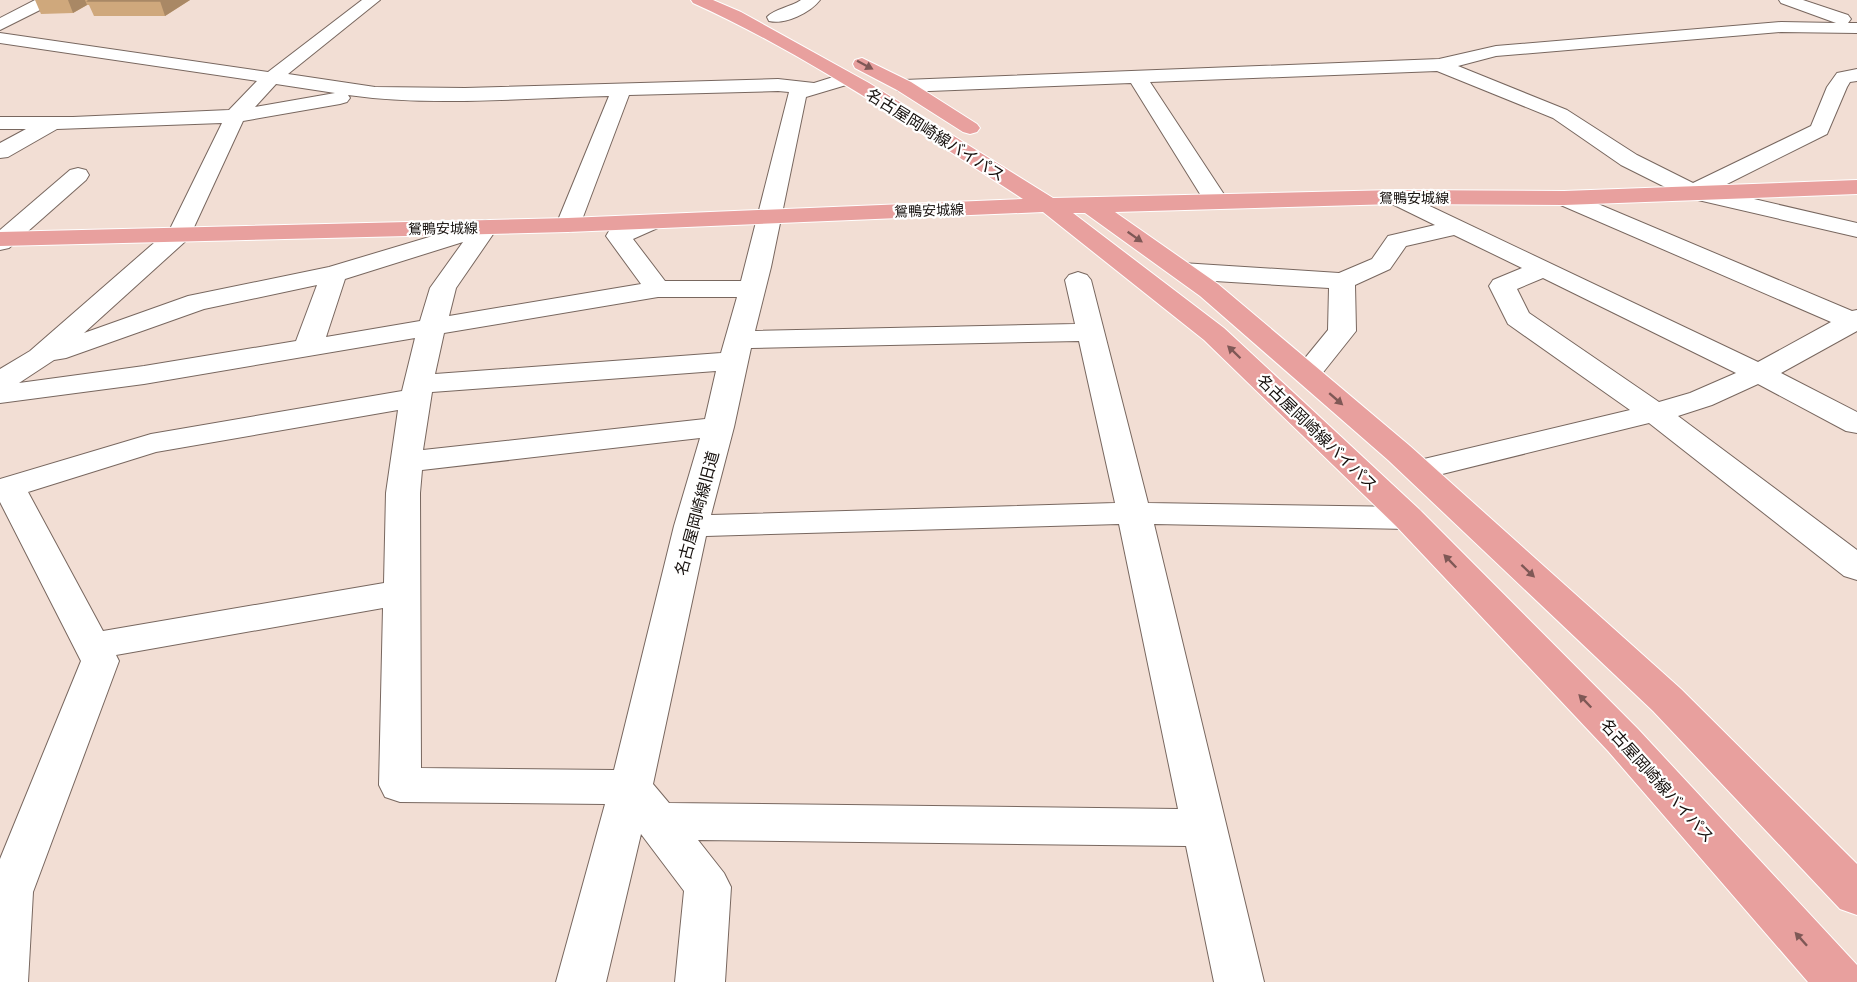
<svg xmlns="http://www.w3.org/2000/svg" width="1857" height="982" font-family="'Exo 2','Noto Sans JP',sans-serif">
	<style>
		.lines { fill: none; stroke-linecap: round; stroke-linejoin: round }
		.minor-casing { stroke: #78675f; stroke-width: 2 }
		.major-casing { stroke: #fff; stroke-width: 2 }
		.minor { fill: #fff; fill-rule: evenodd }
		.major { fill: #e8a09e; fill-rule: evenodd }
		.wall { fill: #cfa87c }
		.shaded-wall { fill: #a98865 }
		.building { fill: #f1c390; stroke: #a98865; stroke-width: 1.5 }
		.oneway { fill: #7f5856 }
		.labels { text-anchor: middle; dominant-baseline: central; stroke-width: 4.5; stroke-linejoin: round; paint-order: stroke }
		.far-street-label { font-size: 14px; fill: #16100d; stroke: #fff }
		.street-label { font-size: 16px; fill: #16100d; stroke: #fff }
	</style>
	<rect width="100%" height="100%" fill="#f2ded4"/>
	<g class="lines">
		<g class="minor-casing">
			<g id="minor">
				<polygon points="35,0 56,0 54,3 0,30 0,18"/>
				<path d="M 362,0 L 380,0 L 288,74 L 375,87 L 465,88 L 778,79 L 814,83 L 846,73 L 853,75 L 856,79 L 853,83 L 806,97 L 771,267 L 755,331 L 1075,324 L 1065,280 L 1069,275 L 1078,272 L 1087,275 L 1091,280 L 1148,503 L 1408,507 L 1420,510 L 1425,518 L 1420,526 L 1408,529 L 1154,524 L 1264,982 L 1214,982 L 1186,846 L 698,840 L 724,873 L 731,887 L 725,982 L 675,982 L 684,891 L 641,834 L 606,982 L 556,982 L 605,804 L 400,802 L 385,797 L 379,785 L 383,608 L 116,655 L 119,661 L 33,892 L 28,982 L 0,982 L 0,859 L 81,661 L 0,502 L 0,479 L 151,434 L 402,391 L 415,338 L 144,384 L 0,403 L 0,369 L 30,351 L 170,229 L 222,123 L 57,129 L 8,157 L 0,158 L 0,143 L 26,129 L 0,129 L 0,117 L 73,117 L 229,110 L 257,81 L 0,43 L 0,33 L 268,72 ZM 276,84 L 335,93 L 255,107 ZM 778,91 L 789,92 L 741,281 L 665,281 L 633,239 L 660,227 L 664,222 L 660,217 L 652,215 L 644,217 L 609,231 L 606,236 L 641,284 L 449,316 L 456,288 L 498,227 L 495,222 L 486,220 L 329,267 L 188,296 L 84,333 L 189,238 L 243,121 L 340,104 L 347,102 L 350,98 L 348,95 C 433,107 523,98 609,96 L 556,225 L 560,230 L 568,232 L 576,230 L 580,225 L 629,95 ZM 463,242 L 430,288 L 420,321 L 326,337 L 345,279 ZM 317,285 L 296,341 L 144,366 L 19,383 L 54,360 L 66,358 L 204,309 ZM 658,297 L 737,297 L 721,353 L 435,374 L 444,333 ZM 1079,341 L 1115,503 L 711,515 L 734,427 L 751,348 ZM 716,371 L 705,419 L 423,450 L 432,392 ZM 398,410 L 386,493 L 384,583 L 103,631 L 28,492 L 156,452 ZM 700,438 L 674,526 L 614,770 L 421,768 L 420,493 L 422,470 ZM 1119,524 L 1178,809 L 669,803 L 653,784 L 706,536 Z"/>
				<path d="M 801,0 L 820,0 C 810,13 785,25 769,21 L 767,17 C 774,9 791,7 801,0 Z"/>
				<polygon points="1779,0 1803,0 1848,15 1851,19 1848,23 1857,23 1857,33 1781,32 1496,56 1458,66 1567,110 1637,155 1693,183 1811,126 1827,87 1837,73 1857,69 1857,81 1850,82 1847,87 1827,134 1715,190 1857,223 1857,237 1685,197 1621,165 1553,118 1437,71 1150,82 1229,202 1225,207 1217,209 1209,207 1205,202 1131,83 904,92 897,90 894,86 897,82 904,80 1439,59 1496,46 1781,22 1836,23 1781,3"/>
				<polygon points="78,168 86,170 89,175 86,180 9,248 0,250 0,230 70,170"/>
				<path d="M 1396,190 L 1758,362 L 1831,322 L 1556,203 L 1552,198 L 1556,193 L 1564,191 L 1572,193 L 1852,311 L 1857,310 L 1857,331 L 1781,373 L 1857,412 L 1857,433 L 1846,431 L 1758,384 L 1712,405 L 1678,416 L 1857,550 L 1857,580 L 1844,576 L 1649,423 L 1418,480 L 1407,477 L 1402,470 L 1407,463 L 1630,410 L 1508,324 L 1489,286 L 1493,280 L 1522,268 L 1454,235 L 1406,246 L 1390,269 L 1355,285 L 1356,331 L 1317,380 L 1307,383 L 1297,380 L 1292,374 L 1328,330 L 1329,288 L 1182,279 L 1173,276 L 1169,271 L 1173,266 L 1182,263 L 1339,273 L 1372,259 L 1388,236 L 1435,225 L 1388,202 L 1384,197 L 1388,192 ZM 1543,278 L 1736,373 L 1690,393 L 1659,402 L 1529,313 L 1517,289 Z"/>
			</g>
		</g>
		<g class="major-casing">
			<g id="major">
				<path d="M 691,0 L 713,0 L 741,12 L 869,83 L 1053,198 L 1396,190 L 1564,191 L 1857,180 L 1857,194 L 1564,205 L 1396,204 L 1115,212 L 1218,284 L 1410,446 L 1681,689 L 1857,864 L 1857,915 L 1840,909 L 1653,711 L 1388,460 L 1200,296 L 1085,213 L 1073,213 L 1224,328 L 1420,510 L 1638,729 L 1857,965 L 1857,982 L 1808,982 L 1608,751 L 1396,526 L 1204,340 L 1043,212 L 568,232 L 0,246 L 0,232 L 568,218 L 1023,199 C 916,130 810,56 693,3 Z"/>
				<polygon points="862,58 911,82 977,124 980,128 977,132 970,134 963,132 897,90 855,68 853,64 855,60"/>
			</g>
		</g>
		<use href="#minor" class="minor"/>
		<use href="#major" class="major"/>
	</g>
	<polygon class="wall" points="35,0 190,0 165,16 94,16 89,5 87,5 73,13 41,14"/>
	<g class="shaded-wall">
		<polygon points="68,0 85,0 87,5 73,13"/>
		<polygon points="161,0 190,0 165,16 160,1"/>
	</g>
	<polygon class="building" points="89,0 161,0 160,1 88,1"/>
	<defs><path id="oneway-solid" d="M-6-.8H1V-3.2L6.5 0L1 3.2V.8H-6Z" transform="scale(1.5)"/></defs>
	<g class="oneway">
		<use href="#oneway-solid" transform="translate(865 65) rotate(28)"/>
		<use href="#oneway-solid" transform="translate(1135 237) rotate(35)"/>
		<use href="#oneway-solid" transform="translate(1234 352) rotate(-136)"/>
		<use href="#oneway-solid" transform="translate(1336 399) rotate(41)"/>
		<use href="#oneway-solid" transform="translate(1450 561) rotate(-134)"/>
		<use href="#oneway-solid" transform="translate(1528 571) rotate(43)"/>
		<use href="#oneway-solid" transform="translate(1585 701) rotate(-134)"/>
		<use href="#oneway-solid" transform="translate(1801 939) rotate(-132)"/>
	</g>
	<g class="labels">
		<g class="far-street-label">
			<text x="1414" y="197">鴛鴨安城線</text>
			<text transform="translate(929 210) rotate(-2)">鴛鴨安城線</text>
			<text transform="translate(443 228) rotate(-1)">鴛鴨安城線</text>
		</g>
		<g class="street-label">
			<text transform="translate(936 134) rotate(32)">名古屋岡崎線バイパス</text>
			<text transform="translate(1318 432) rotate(44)">名古屋岡崎線バイパス</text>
			<text transform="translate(696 513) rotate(-75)">名古屋岡崎線旧道</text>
			<text transform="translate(1658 780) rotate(48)">名古屋岡崎線バイパス</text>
		</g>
	</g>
</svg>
